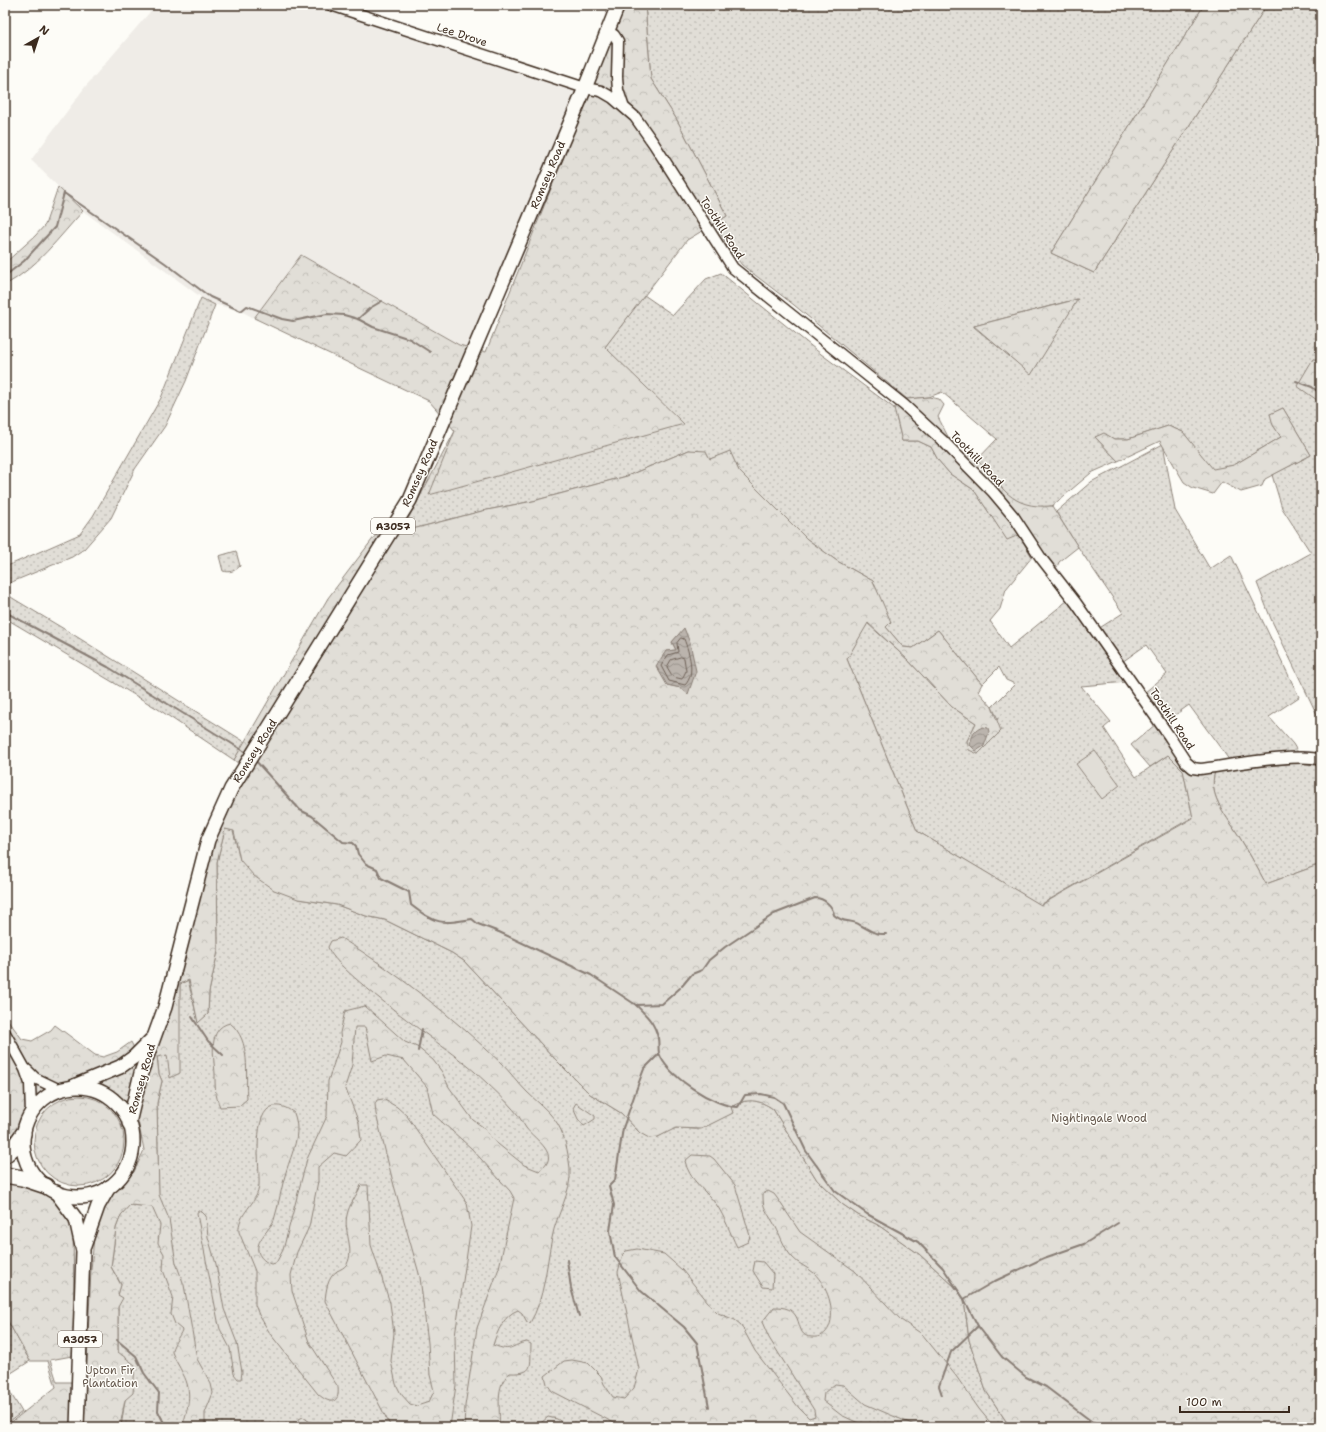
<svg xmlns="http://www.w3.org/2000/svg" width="1326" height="1432" font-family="'Shantell Sans',sans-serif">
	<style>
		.built { fill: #efece7 }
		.grass { fill: url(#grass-dots); stroke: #8e847a; fill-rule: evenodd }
		.forest { fill: url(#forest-crowns); stroke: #8e847a; fill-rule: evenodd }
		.park { fill: #e1ded7; stroke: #8e847a }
		.water { fill: url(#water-waves); stroke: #887d74 }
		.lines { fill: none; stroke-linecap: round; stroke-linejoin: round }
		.shore { stroke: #6e6157; stroke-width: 1 }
		.stream { stroke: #887d74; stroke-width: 2 }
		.minor-casing { stroke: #3b2a1e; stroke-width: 13 }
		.major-casing { stroke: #3b2a1e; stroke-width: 16 }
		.highway-casing { stroke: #3b2a1e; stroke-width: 18 }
		.minor { stroke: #fdfcf7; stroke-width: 10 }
		.major { stroke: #fdfcf7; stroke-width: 13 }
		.highway { stroke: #fdfcf7; stroke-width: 15 }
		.labels { text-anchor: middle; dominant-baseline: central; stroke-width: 3; stroke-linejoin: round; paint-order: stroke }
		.shield { fill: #fdfcf7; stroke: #75695f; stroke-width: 1 }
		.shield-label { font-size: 10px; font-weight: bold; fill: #3b2a1e }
		.street-label { font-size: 11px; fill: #3b2a1e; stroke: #fdfcf7 }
		.park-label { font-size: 11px; fill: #64574c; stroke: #fdfcf7 }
	</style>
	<defs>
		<pattern id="grass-dots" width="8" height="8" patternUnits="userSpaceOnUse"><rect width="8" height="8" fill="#e1ded7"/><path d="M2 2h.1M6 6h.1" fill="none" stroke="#c2bfb8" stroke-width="1.8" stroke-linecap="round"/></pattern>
		<pattern id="forest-crowns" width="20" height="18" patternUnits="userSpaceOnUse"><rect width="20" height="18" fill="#e1ded7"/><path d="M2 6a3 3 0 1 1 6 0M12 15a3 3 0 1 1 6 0" fill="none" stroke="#c2bfb8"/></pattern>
		<pattern id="water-waves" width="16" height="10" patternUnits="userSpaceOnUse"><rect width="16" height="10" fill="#bbb4ad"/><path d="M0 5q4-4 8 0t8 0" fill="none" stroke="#99938c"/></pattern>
	</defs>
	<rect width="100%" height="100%" fill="#fdfcf7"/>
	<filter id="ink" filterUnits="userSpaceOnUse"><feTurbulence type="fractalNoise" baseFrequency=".025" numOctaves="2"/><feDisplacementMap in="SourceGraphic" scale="8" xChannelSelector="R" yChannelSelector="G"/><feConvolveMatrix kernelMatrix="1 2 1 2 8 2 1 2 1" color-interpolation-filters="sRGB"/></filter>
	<g filter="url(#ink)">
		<polygon class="built" points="156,5 331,5 585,88 474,353 302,255 254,318 241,311 209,303 83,211 31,160 85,87"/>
		<g class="grass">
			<path d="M 645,5 L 1204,5 L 1051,253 L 1094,273 L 1267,5 L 1321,5 L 1321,360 L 1313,359 L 1317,400 L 1321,407 L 1321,723 L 1271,619 L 1257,583 L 1311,553 L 1282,508 L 1272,475 L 1311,455 L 1283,408 L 1271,414 L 1273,425 L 1281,437 L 1234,465 L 1212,470 L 1183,432 L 1168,426 L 1128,439 L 1114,439 L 1104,434 L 1095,437 L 1118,461 L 1091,473 L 1052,506 L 1036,508 L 1021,503 L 1009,496 L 977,460 L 997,439 L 942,392 L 929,397 L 907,399 L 794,305 L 742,265 L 729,249 L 717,228 L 726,230 L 719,221 L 727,216 L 677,120 L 651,79 ZM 1077,299 L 1031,374 L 974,327 L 974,326 Z"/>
			<polygon points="721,273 821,354 894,408 902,441 918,441 931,447 938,460 950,474 974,490 1007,539 1019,535 1032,557 1006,589 1000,609 990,621 1009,648 1068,600 1127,682 1081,686 1111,722 1104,728 1136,777 1168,755 1183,770 1193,817 1040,905 917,831 847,659 867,623 908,660 952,707 976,723 967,741 998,719 992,707 1015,684 1006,680 999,667 982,684 938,630 913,648 903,647 886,627 873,581 837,561 807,539 739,471 730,452 710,459 689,450 627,476 533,501 482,511 401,532 455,431 646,388 605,347 644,295 673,315 706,279"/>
			<path d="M 201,298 L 215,305 L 186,381 L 165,426 L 135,469 L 111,518 L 84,549 L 72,557 L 7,584 L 8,595 L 14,599 C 93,645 168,695 245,742 L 234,760 L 158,709 L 5,618 L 5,567 L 80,534 L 93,516 L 161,398 Z"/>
			<polygon points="1163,444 1175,510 1210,569 1231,555 1299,697 1269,717 1293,744 1299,754 1230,761 1189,705 1164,723 1144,693 1167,674 1146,645 1122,662 1098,629 1123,613 1078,547 1056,512 1091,482"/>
			<path d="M 236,551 L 240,566 C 235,571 230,573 223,571 L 219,556 Z"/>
			<path d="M 1298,763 L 1315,765 L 1321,769 L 1321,864 L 1266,884 C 1258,869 1249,853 1240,838 C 1228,817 1207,797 1215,771 Z"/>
			<path d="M 225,829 L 233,830 L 240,860 L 298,899 L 337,905 L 366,916 L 385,920 L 452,953 L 464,961 L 556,1060 L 590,1094 L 621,1113 L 640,1133 L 658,1137 C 664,1134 671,1128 678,1128 C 685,1127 696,1131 702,1128 C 727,1115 742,1086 773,1109 L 817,1180 L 842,1204 L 858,1215 L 878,1225 L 919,1254 L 954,1286 L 964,1299 L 969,1340 L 986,1391 L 1010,1427 L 121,1427 L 125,1400 L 118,1352 L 118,1295 L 121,1284 L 111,1267 L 116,1228 L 121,1215 L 129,1205 L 159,1207 L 157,1103 L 162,1081 L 159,1074 L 157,1056 L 167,1055 L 179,1012 L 180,984 L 188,980 L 198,1022 L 208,1014 L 209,992 L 218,951 L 217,862 Z"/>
			<polygon points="141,1057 126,1110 111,1094 92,1085 106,1080 124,1069"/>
			<polygon points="5,1316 30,1361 5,1377"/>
			<polygon points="5,1384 22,1412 5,1425"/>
		</g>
		<g class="forest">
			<polygon points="624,5 645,5 651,79 677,120 727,216 687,240 605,347 684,424 429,495 455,431 429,401 254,318 301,255 459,345 486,352"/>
			<polygon points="1204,5 1267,5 1094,273 1051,253"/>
			<path d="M 58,187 L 83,211 C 59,237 37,268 5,285 L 5,263 L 35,236 L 45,225 Z"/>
			<polygon points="1078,299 1031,375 974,326"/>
			<polygon points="1313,359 1321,360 1321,407 1317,400 1297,386"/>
			<path d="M 929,397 L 939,399 L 944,405 L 938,417 C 944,428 949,442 959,450 C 965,455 973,456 978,461 C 1004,487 1009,509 1052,506 L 1078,547 L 1059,562 L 1057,567 L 1050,565 L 1027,526 L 1011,522 L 1019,535 L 1007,540 L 974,490 L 950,474 L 938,460 L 931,447 L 918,441 L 902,441 L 894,408 L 907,399 Z"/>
			<polygon points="1283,408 1311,455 1265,479 1262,486 1241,492 1222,482 1213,494 1193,488 1184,482 1160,441 1118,461 1095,437 1104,433 1114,439 1128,439 1168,426 1183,432 1213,469 1234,465 1281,437 1273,425 1270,414"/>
			<path d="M 689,450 L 706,451 L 710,459 L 730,451 L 739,471 L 807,539 L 837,561 L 873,581 L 891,622 L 886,627 L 903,647 L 913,648 L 938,630 L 982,684 L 978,691 L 992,707 L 1001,731 L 978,754 L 969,750 L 967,741 L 976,723 L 952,707 L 908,660 L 868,623 L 847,659 L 917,831 L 1041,905 L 1193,818 L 1183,770 L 1168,755 L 1150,767 L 1131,745 L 1156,724 L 1184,765 L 1215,771 C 1207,797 1228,817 1240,838 C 1249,853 1258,869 1266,884 L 1321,864 L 1321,1427 L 1010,1427 L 986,1391 L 969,1340 L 964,1299 L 954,1286 L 919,1254 L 878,1225 L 858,1215 L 842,1204 L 817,1180 L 773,1109 C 759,1099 746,1098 731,1107 L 733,1113 L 701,1129 L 676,1128 L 658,1137 L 649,1138 L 640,1133 L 621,1113 L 590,1094 L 556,1060 L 464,961 L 452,953 L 385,920 L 366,916 L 337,905 L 298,899 L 274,890 L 254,876 L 240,860 L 234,831 L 225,829 L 217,862 L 218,951 L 209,992 L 208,1014 L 198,1023 L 189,980 L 180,984 L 180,1073 L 170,1078 L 167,1055 L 157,1057 L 159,1074 L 162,1081 L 157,1103 L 159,1195 L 169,1219 L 176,1263 L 184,1285 L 197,1359 L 211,1384 L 213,1393 L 205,1413 L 205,1427 L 182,1427 C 188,1409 193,1392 183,1374 C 180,1367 174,1359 172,1352 C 171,1347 180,1336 182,1330 L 175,1324 L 171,1314 L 173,1297 L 163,1270 L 164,1254 L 158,1243 L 160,1225 L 152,1207 L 130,1205 L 121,1215 L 116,1228 L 111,1267 L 121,1285 L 118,1295 L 123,1298 L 118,1307 L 118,1352 L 135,1365 L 133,1393 L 125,1400 L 121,1421 L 123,1427 L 84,1427 L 91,1270 L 94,1237 L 100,1215 L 115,1191 L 134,1172 L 144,1150 L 137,1116 L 142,1094 L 203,872 L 220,824 L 248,771 L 234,760 L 328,598 L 375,536 L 401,532 L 482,511 L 533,501 L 627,476 ZM 684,629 L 681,688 L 667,685 L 666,651 L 676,650 L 672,642 Z"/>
			<path d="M 341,938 C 397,973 453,1017 501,1063 C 510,1072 518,1083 527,1092 C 536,1101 547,1109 555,1120 C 565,1133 568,1153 570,1168 C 572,1194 556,1214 552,1238 C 546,1265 545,1298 530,1323 L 527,1322 L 522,1313 L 518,1310 C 504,1315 497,1332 493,1345 C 513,1353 510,1345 527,1342 L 531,1344 C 530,1366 535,1374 510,1373 C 494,1385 501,1409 499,1427 L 464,1427 L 465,1406 L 477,1328 L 499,1268 L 514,1198 L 510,1191 L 471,1148 L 433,1114 L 427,1087 L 404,1060 L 386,1056 L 372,1061 L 365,1027 L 355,1027 L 352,1065 L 345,1087 L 359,1123 L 361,1140 L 346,1156 L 334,1153 L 318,1167 L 318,1181 L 309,1227 L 297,1252 L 291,1275 L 292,1291 L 309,1342 L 338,1387 C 340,1405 329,1404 318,1394 L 271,1335 L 259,1315 L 255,1305 L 255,1271 L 239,1232 C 237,1213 258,1204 259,1185 C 260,1167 251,1111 274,1106 C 282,1105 289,1109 294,1113 C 302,1135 292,1152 286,1172 C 281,1188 279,1204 274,1220 C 270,1229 260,1237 258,1246 C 256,1254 264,1262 271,1264 L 276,1263 L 283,1250 L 307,1159 L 327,1116 L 328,1081 L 341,1042 L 340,1033 L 345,1011 L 365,1006 L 405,1042 L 417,1047 L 433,1060 L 442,1072 L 449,1087 L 473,1120 L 483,1127 L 493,1140 L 524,1165 L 539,1171 C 563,1155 535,1140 526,1128 C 523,1124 521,1119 518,1115 C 506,1100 489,1085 475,1072 C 449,1049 334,971 328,947 L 331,941 Z"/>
			<polygon points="5,1016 22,1039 32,1041 51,1030 55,1025 95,1055 103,1057 117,1052 131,1042 135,1050 118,1063 59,1083 39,1094 27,1109 20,1126 5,1146"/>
			<path d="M 230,1023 C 252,1041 245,1074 247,1099 L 239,1106 L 220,1107 C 215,1095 215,1087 215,1074 C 214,1056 207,1028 230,1023 Z"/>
			<circle cx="79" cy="1141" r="45"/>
			<path d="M 383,1099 L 397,1107 L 407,1116 L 467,1203 L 471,1226 L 455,1336 L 456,1385 L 450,1427 L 391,1427 L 325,1301 C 326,1291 327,1278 337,1271 C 341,1269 344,1268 347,1264 C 355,1249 343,1231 347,1215 C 349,1204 357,1196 361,1185 L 368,1185 L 371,1245 L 390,1303 L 394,1333 L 391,1361 L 396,1384 L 401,1394 L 410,1404 L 417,1406 L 429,1402 L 434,1391 L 430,1375 L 428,1343 L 420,1277 L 393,1182 L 376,1114 L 375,1104 L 377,1100 Z"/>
			<polygon points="576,1103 595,1116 595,1119 584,1126 578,1119 573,1108"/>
			<path d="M 692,1155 L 710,1156 L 714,1159 L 735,1185 L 750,1236 L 748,1242 L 737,1247 C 730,1233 725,1217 716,1204 C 705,1190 689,1180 685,1161 Z"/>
			<polygon points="5,1181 45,1192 61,1207 73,1229 74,1298 76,1309 72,1356 50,1360 57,1382 72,1382 71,1427 5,1427 56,1387 48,1361 30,1361 5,1316"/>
			<path d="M 768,1191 L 774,1194 L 777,1198 L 800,1232 L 855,1271 L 901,1320 L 922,1334 L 956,1376 L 979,1409 L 994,1427 L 919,1427 L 865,1404 L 843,1385 L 835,1384 L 824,1393 L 823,1401 L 841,1415 L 867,1427 L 620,1427 L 616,1424 L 552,1391 L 547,1384 L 545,1376 L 564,1361 L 572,1360 L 588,1363 L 601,1376 L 604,1384 L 613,1397 L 624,1399 L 634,1388 L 639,1369 L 618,1272 L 623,1254 L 626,1251 L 637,1249 L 664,1254 L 682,1270 L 712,1307 L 718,1313 L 735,1320 L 741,1325 L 755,1351 L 799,1408 L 809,1418 L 815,1416 L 814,1410 L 769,1338 L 762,1322 L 774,1307 C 809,1306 791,1337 812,1337 C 820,1338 826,1334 829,1327 C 836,1310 827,1286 814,1273 C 807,1267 798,1264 792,1257 C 783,1247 780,1233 773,1222 C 770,1217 766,1212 764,1206 C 763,1202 763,1198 763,1194 Z"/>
			<polygon points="198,1211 201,1211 206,1216 208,1237 216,1264 224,1309 237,1343 242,1372 241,1379 238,1379 234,1374 230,1348 220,1329 218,1321 197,1214"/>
			<polygon points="755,1261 763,1262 773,1274 772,1288 763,1287 753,1271"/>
			<polygon points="303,1417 317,1427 300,1427 299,1419"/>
			<polygon points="548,1417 557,1419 570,1427 539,1427 541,1423"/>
		</g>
		<polygon class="park" points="1095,751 1120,785 1102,799 1076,764"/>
		<g class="water">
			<polygon points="684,628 690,643 696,671 688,694 681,688 667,685 656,666 666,651 676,650 672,642"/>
			<path d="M 983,727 L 988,728 L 989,732 L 984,746 L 976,751 L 970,745 C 972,735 974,730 983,727 Z"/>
		</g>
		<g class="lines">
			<g class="shore">
				<path d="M 681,638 L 684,639 C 689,652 696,674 685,685 L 669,681 L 661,666 L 668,655 L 678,652 L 677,643 Z"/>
				<polygon points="681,657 684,658 686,671 682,679 673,677 667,667 671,660"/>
			</g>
			<g class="stream">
				<polyline points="5,276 24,261 55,227 64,193 165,263 210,297 241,311 247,306 282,319 293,321 327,314 344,315 358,319 373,327 410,339 430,352"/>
				<polyline points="358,319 370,308 382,301"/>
				<polyline points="1296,381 1312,387 1321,394"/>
				<polyline points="5,612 108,667 247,753"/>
				<path d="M 255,760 L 300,810 L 312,816 L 343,842 L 353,843 L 356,846 L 358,854 L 366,864 L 377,869 L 381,878 L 409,892 L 411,905 C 436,925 442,924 472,919 L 478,924 L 499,932 L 591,975 L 636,1005 L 662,1004 L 680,988"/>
				<path d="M 682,986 L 692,974 L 702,970 L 709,960 L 725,947 L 774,914 L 815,898 C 824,898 833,906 834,915 C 844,924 851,919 860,925 C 870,930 874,935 886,934"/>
				<path d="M 636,1005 C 646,1015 655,1023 658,1038 C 659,1043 658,1048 659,1053 C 667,1076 715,1107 738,1107 L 745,1095 L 761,1094 L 774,1097 L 783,1103 L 806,1151 L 835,1191 L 867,1214 L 918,1242 L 943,1268 L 964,1299 L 978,1326"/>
				<polyline points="192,1017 208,1041 223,1055"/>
				<polyline points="418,1051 422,1029"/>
				<polyline points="659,1054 644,1069 639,1082 623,1128 615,1180 609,1186 614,1205 610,1231 615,1257 641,1291 684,1327 697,1343 709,1407"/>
				<polyline points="567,1260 571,1288 579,1316"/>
				<polyline points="964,1299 995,1281 1044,1258 1084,1244 1118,1223"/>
				<polyline points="117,1340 136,1356 144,1373 159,1393 158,1411 166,1427"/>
				<polyline points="942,1395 939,1386 951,1352 978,1326 1002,1357 1026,1377 1046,1387 1099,1427"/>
			</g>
			<g class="minor-casing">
				<g id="minor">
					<path d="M 331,5 L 585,88 L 601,91 L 613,98 L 635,117 L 654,144 L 733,268 L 904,405 L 944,442 L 993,492 L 1014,517 L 1041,558 L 1076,603 L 1169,736 L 1186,762 L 1193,768 L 1200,769 C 1226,766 1299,752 1321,760"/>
					<polyline points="607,31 614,35 618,41 617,77 618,90 623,105"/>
					<polyline points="5,1033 25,1069 30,1083 31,1114"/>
					<polyline points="27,1070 35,1078 60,1090"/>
				</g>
			</g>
			<g class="major-casing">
				<g id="major">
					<polyline points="74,1086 120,1067 134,1057 152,1039"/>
					<circle cx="78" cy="1142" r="55"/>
					<polyline points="129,1123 141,1073 165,1007 208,840 231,789 410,500 585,88 618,5"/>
					<polyline points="56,1192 76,1219 83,1251 77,1427"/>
					<polyline points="84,1246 98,1206 109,1187"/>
				</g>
			</g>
			<g class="highway-casing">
				<g id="highway">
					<polyline points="5,1155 13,1148 23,1134"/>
					<polyline points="5,1175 22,1178 46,1186"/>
				</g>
			</g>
			<use href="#minor" class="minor"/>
			<use href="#major" class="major"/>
			<use href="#highway" class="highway"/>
		</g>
	</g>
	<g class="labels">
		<g class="shield">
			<rect x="371" y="518" width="44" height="16" rx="3"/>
			<rect x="58" y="1331" width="44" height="16" rx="3"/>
		</g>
		<g class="shield-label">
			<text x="393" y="526">A3057</text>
			<text x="80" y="1339">A3057</text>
		</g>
		<g class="street-label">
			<text transform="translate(462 35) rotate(18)">Lee Drove</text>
			<text transform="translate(548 175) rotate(-67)">Romsey Road</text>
			<text transform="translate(722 228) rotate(57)">Toothill Road</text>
			<text transform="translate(977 459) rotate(46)">Toothill Road</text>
			<text transform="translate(420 473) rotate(-66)">Romsey Road</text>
			<text transform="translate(1172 719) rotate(56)">Toothill Road</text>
			<text transform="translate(255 751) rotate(-58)">Romsey Road</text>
			<text transform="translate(142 1079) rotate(-74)">Romsey Road</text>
		</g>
		<g class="park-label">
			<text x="1099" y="1118">Nightingale Wood</text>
			<text x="110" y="1370">Upton Fir<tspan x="110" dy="13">Plantation</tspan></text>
		</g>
	</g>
	<rect width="1326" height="1432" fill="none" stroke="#fdfcf7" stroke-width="20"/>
	<rect x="10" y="10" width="1306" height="1412" fill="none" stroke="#3b2a1e" stroke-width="1.5" filter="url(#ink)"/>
	<g transform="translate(38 38) rotate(39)" stroke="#fdfcf7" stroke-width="3" paint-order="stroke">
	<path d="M0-3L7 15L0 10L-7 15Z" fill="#3b2a1e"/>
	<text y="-6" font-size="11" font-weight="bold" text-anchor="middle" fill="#3b2a1e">N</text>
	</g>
	<path d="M1180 1406v6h109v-6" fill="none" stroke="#3b2a1e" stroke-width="2"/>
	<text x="1186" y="1406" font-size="12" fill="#3b2a1e" stroke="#fdfcf7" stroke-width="3" paint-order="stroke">100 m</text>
</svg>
